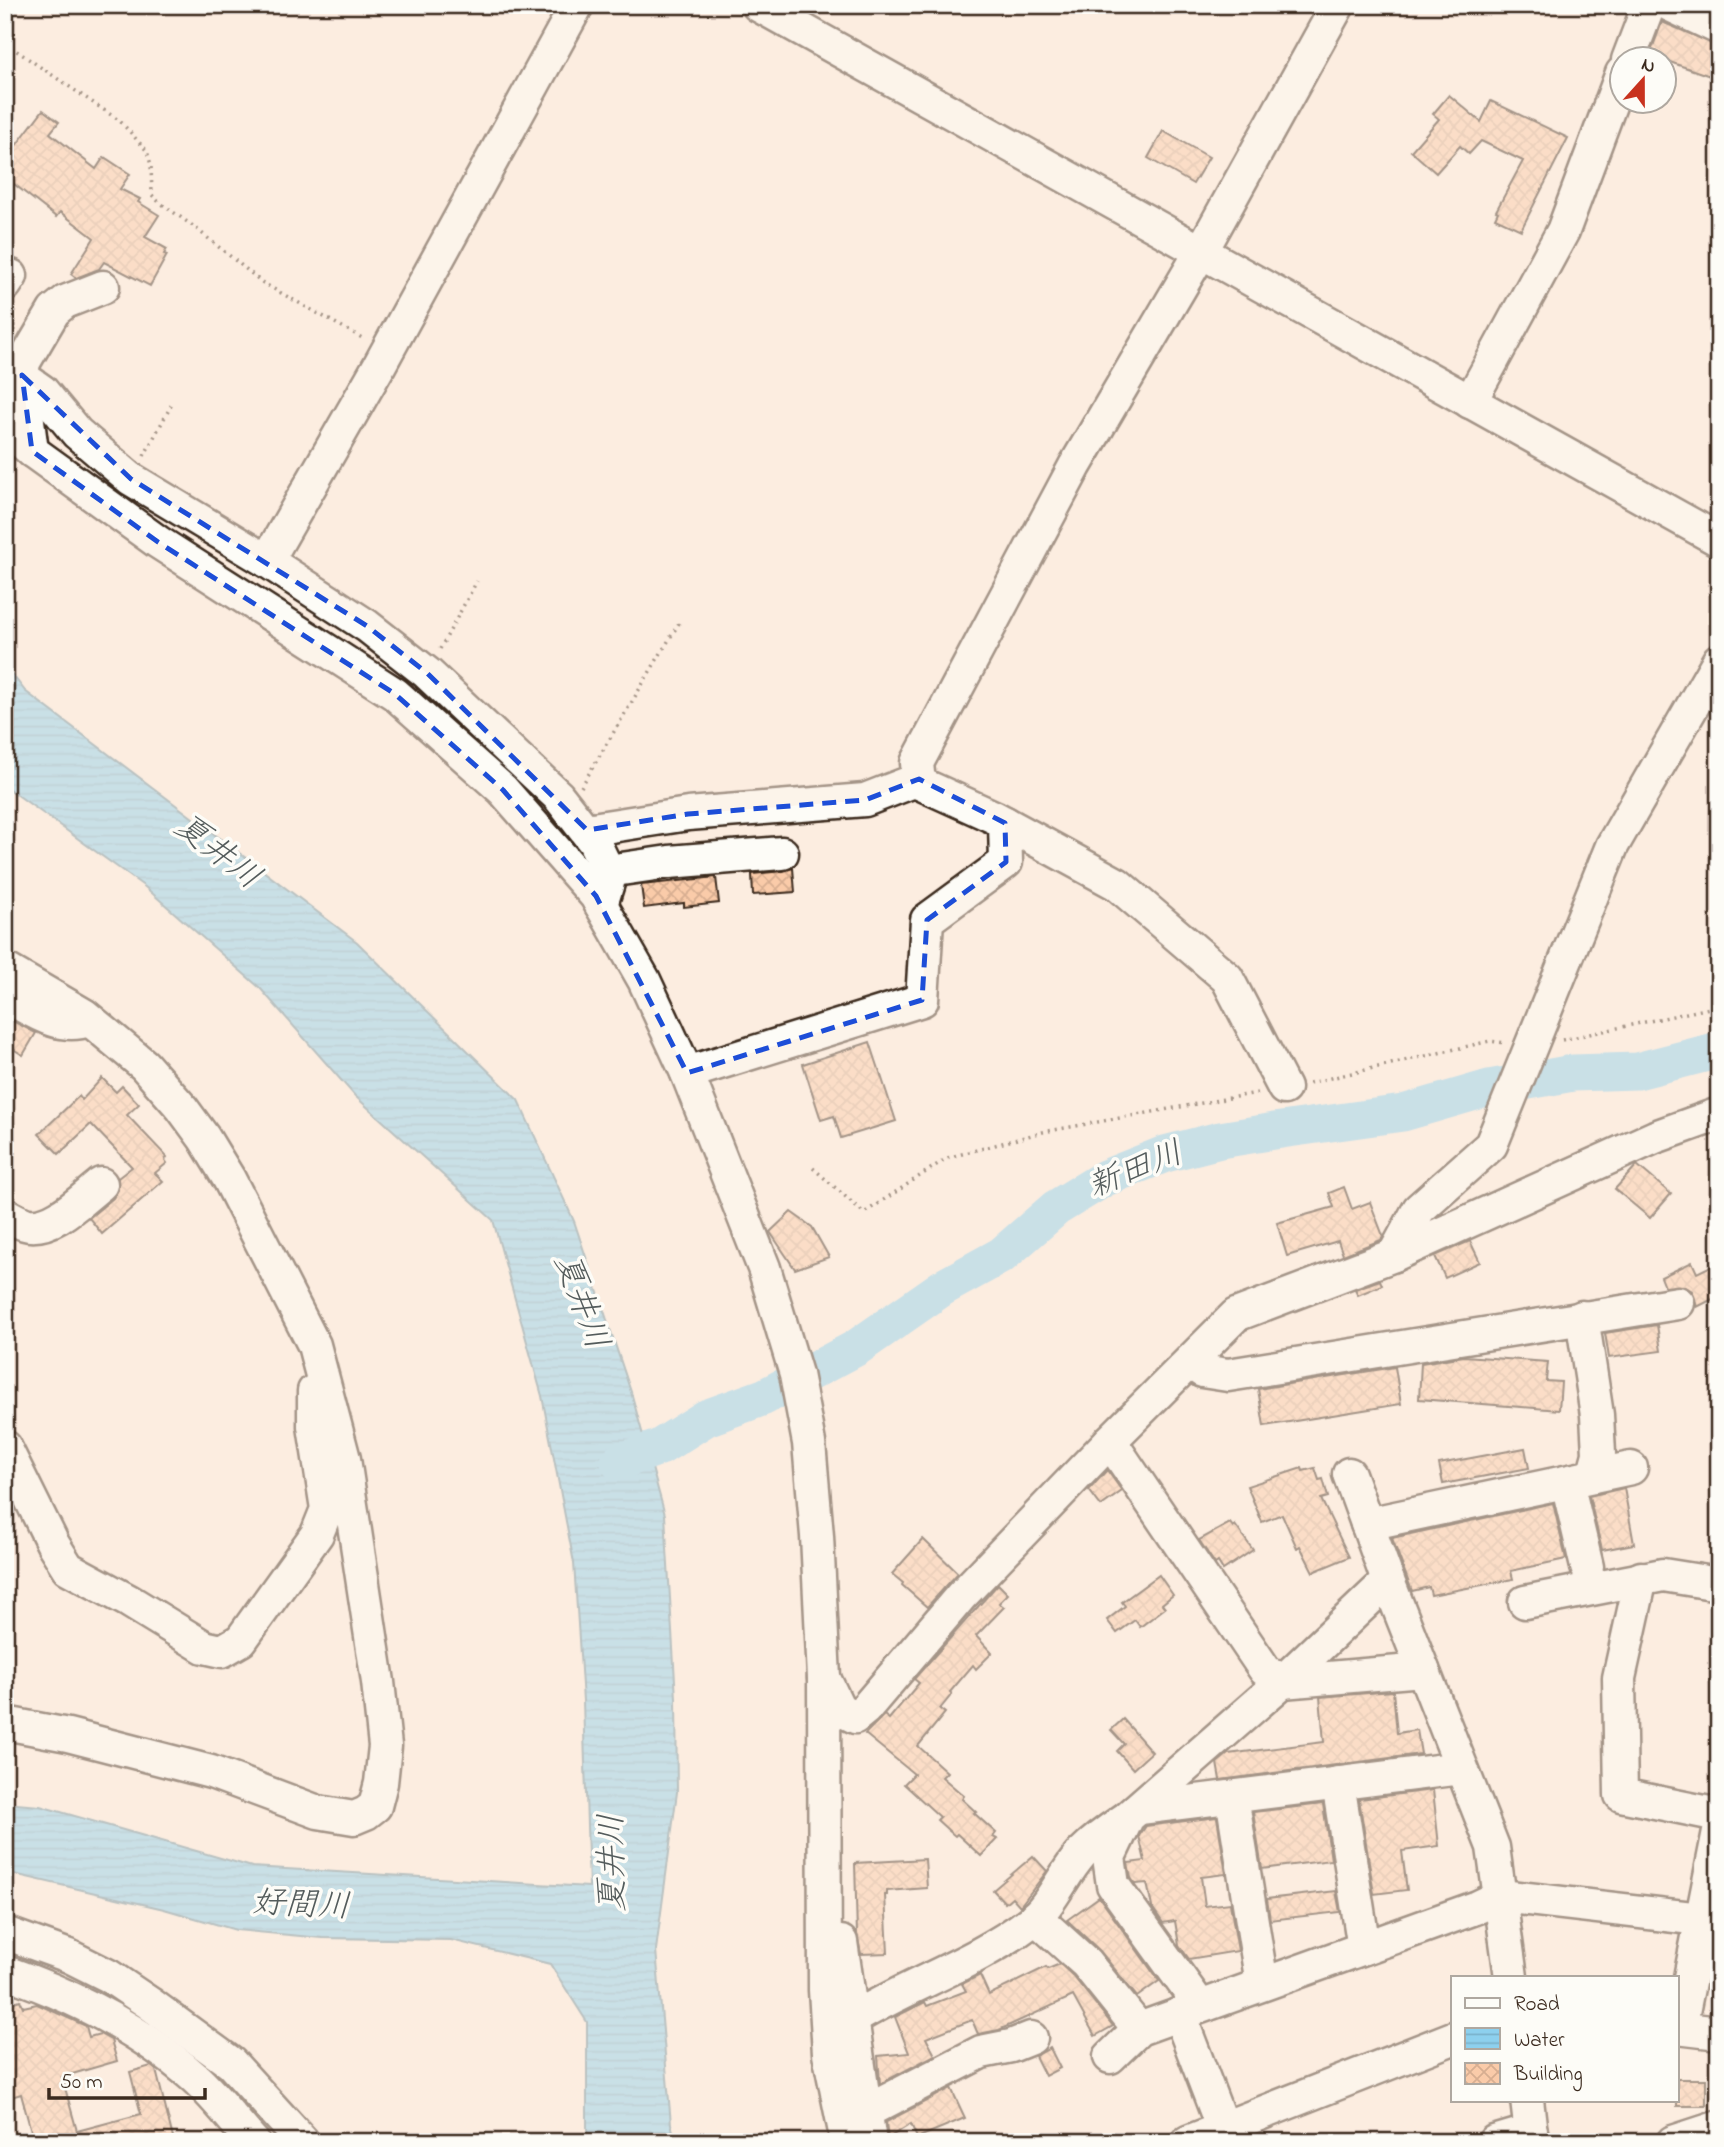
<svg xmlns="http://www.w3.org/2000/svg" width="1724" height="2147" font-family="'Indie Flower','Klee One',sans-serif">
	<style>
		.water { fill: url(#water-rules); stroke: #6c8e9b; stroke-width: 2 }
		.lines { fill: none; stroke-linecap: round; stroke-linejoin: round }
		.river { stroke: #8dd0ee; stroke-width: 37 }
		.building { fill: url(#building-cross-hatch); stroke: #3b2a1e; stroke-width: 2 }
		.minor-casing { stroke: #3b2a1e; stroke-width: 37 }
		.path { stroke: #3b2a1e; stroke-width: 3.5; stroke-dasharray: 2 5; stroke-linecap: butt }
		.minor { stroke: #fdfcf7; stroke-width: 32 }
		.marked { fill: none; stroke: #1d4ed8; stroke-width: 5; stroke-dasharray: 14 9; stroke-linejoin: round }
		.labels { text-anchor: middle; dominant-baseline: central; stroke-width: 7; stroke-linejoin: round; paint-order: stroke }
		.water-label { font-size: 33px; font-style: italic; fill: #545c5c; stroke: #fdfcf7 }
	</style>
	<defs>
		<pattern id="water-rules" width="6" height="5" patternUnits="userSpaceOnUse" patternTransform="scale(1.75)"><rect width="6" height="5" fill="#8dd0ee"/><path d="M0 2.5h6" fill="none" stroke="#7bb3cc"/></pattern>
		<pattern id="building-cross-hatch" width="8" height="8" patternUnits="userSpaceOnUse" patternTransform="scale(1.75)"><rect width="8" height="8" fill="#facba9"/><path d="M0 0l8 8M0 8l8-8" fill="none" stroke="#d7ae91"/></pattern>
	</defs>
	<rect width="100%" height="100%" fill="#fcede0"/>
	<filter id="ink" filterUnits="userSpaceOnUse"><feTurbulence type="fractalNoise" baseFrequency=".0143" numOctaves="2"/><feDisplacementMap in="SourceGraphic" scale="14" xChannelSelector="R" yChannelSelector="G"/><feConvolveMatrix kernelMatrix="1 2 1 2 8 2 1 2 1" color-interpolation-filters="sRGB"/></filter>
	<g filter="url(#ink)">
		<polygon class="water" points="5,665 25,691 357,942 518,1100 574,1221 631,1392 665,1515 676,1698 677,1792 656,1950 671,2124 676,2142 587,2142 587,2022 550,1964 451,1940 322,1938 236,1930 164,1909 5,1872 5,1803 40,1806 252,1867 589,1887 583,1701 574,1563 542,1396 493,1220 355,1096 260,988 145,887 5,786"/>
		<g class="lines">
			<polyline class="river" points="619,1462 660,1447 706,1418 764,1397 856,1348 942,1288 1002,1255 1056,1208 1105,1178 1165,1154 1220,1140 1281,1130 1403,1113 1489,1088 1573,1073 1637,1071 1719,1050"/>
		</g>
		<g class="building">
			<polygon points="1662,22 1719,46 1719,79 1664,60 1648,60"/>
			<polygon points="1449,95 1481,122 1491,101 1568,138 1521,230 1495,218 1498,212 1496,211 1523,161 1481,141 1469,154 1460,146 1436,173 1411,151 1439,119 1433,114"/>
			<polygon points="43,110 59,122 50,133 96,169 104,157 130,174 120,189 140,199 138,202 159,215 145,237 167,249 164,254 167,255 150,286 104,262 99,269 76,278 71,274 94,238 60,212 56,217 5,177 5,160"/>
			<polygon points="1163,131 1209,157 1193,184 1148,158"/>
			<polygon points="793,868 795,892 753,895 752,874 783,871"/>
			<polygon points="716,877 719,903 684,907 684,903 644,908 641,885"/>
			<polygon points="5,1017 36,1033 23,1055 5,1044"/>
			<polygon points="870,1042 896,1121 841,1138 834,1116 821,1120 803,1064"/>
			<polygon points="102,1078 116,1092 122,1086 139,1104 127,1115 167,1157 165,1160 167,1163 155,1173 163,1181 102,1234 89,1218 113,1198 118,1190 118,1178 132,1167 91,1124 59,1154 39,1134 79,1096 82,1100"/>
			<polygon points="1637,1165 1671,1194 1650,1218 1615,1189"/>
			<polygon points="1344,1187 1352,1209 1370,1202 1383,1236 1381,1240 1343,1255 1338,1241 1287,1256 1277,1223 1334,1207 1329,1193"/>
			<polygon points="791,1212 812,1227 829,1257 795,1269 770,1232"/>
			<polygon points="1470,1241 1480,1262 1445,1278 1435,1256"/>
			<polygon points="1692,1262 1697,1273 1719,1262 1719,1296 1697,1307 1692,1291 1684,1286 1665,1287 1661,1277"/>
			<polygon points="1380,1280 1382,1285 1358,1295 1355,1289"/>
			<polygon points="1657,1325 1661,1351 1609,1358 1605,1333"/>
			<polygon points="1464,1356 1548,1362 1546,1381 1561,1382 1559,1410 1419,1399 1421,1363"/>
			<polygon points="1395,1367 1401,1404 1264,1426 1258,1389"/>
			<polygon points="1525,1448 1529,1468 1443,1484 1439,1464"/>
			<polygon points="1302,1468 1303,1471 1315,1468 1319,1480 1323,1479 1328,1497 1321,1499 1349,1557 1313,1572 1300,1546 1297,1548 1282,1514 1262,1522 1247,1486"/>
			<polygon points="1107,1470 1122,1491 1101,1506 1089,1490"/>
			<polygon points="1624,1488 1634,1544 1602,1550 1589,1496"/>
			<polygon points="1553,1503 1566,1559 1511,1571 1513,1579 1431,1595 1429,1587 1412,1591 1392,1538"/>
			<polygon points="1230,1523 1233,1527 1235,1525 1253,1550 1223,1570 1218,1562 1215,1564 1199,1540"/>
			<polygon points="923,1539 958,1573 927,1607 902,1585 903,1583 892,1574"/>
			<polygon points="1159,1575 1173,1595 1162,1604 1165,1608 1140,1627 1135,1620 1117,1633 1107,1620 1125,1606 1122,1602"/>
			<polygon points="998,1584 1008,1594 999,1603 1004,1607 976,1636 992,1653 976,1669 973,1665 950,1692 952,1694 940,1709 945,1713 918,1746 947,1772 942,1777 964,1796 962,1799 976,1812 974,1813 996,1833 993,1837 997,1839 981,1856 957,1834 955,1836 948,1830 937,1820 940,1817 904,1784 914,1774 865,1734 884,1715 889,1719 919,1683 914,1679"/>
			<polygon points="1393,1691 1397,1733 1417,1730 1421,1754 1220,1780 1217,1763 1228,1754 1324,1742 1320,1697"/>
			<polygon points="1123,1719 1152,1752 1133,1769 1117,1751 1124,1744 1111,1730"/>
			<polygon points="1433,1790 1439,1846 1402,1851 1407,1890 1374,1894 1359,1799"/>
			<polygon points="1323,1804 1331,1860 1262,1869 1253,1812"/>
			<polygon points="1217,1817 1226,1874 1201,1877 1205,1906 1230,1903 1238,1951 1189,1959 1179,1945 1175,1921 1163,1923 1152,1907 1147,1883 1135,1884 1131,1878 1128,1863 1145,1861 1139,1836 1146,1826"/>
			<polygon points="1033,1856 1047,1871 1020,1906 1012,1897 1005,1903 993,1890"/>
			<polygon points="925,1859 927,1888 887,1891 887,1895 885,1895 888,1953 861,1954 857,1934 855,1863"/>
			<polygon points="1336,1891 1340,1912 1270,1920 1267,1899"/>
			<polygon points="1099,1897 1159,1981 1137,1997 1100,1951 1067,1920"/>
			<polygon points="1060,1964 1073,1976 1113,2026 1095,2036 1073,1996 999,2030 978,2034 972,2020 926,2038 935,2055 880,2084 878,2056 909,2053 895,2017 925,2002 927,2006 966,1991 962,1984 980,1975 989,1995 1046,1967 1048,1969"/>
			<polygon points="20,2000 23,2007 37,2004 86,2026 89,2037 100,2034 111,2040 117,2061 62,2077 77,2131 141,2114 130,2072 151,2066 156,2070 174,2142 34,2142 21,2094 5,2099 5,2005"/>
			<polygon points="1050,2048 1060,2068 1045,2076 1035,2056"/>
			<rect x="1677" y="2079" width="29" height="27"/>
			<polygon points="951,2088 965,2118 917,2138 911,2124 888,2138 886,2122"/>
		</g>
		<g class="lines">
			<g class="minor-casing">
				<g id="minor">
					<polyline points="758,5 1719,540"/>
					<polyline points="1670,5 1719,28"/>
					<polyline points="1628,60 1649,5"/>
					<polyline points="5,285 11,276"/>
					<polyline points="5,365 42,391 77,433 131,479 267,561 379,366 577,5"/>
					<polyline points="1470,402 1563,231 1622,73"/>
					<polyline points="5,427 32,451 158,542 395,694 503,790 596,896 644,980 687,1073 764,1268 796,1374 809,1443 817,1536 824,1678 825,1990 829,2053 847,2142"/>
					<polyline points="32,451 22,375 24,362 54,311 65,302 103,287"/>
					<polyline points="267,561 367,626 427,673 558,796 594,842 608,871 608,883 601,905"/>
					<polyline points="586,830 688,814 865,800 919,779"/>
					<polyline points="608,871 669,862 782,853"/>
					<polyline points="5,969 84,1015 144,1065 182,1108 204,1138 229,1179 314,1345 344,1459 378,1682 385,1746 381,1783 375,1806 366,1813 354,1818 318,1812 211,1772 68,1735 5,1723"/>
					<path d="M 5,996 C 32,1010 58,1031 89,1020"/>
					<polyline points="687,1073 922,1000 927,920 1006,862 1005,823"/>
					<polyline points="1284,1088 1227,978 1117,884 994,817 919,783 917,763 1075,466 1201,252 1338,5"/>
					<path d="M 5,1214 C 12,1218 19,1222 25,1224 C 51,1232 83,1198 101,1184"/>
					<polyline points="1394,1255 1655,1137 1719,1114"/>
					<polyline points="1582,1317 1597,1415 1599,1454 1593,1476"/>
					<polyline points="1191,1361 1202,1371 1228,1375 1678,1303"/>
					<polyline points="1110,1441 1265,1670 1282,1682 1423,1670"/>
					<polyline points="5,1447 53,1544 68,1568 129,1601 204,1647 222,1651 241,1640 317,1534 327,1509 314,1426 314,1391"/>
					<polyline points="1349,1474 1388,1581 1493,1847 1511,1977"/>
					<polyline points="1567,1482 1587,1567"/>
					<polyline points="1367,1524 1631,1468"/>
					<polyline points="1641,1578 1619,1678 1621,1795 1719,1815"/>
					<polyline points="1525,1602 1663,1575 1719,1584"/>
					<polyline points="824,1678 839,1709 855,1717 866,1708 961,1596 1110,1441 1236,1315 1394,1255 1419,1209 1491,1145 1612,846 1719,660"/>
					<polyline points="1338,1783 1364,1948"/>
					<polyline points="1232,1797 1262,1984"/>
					<polyline points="1140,1808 1461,1768"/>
					<polyline points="1035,1917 1086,1963 1139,2029"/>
					<polyline points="5,1933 69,1956 109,1976 149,2003 231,2063 303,2142"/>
					<polyline points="841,1942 870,2142"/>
					<path d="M 5,1972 C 75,1996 140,2029 195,2078 C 216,2097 234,2121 253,2142"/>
					<polyline points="1200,2006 1113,1885 1109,1857 1128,1817 1282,1682 1388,1581"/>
					<polyline points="1179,2014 1228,2142"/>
					<path d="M 851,2020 C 909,1984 975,1964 1030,1922 C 1052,1904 1063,1874 1082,1853 C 1095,1840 1109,1830 1124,1820"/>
					<polyline points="1677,2028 1719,2033"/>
					<polyline points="1680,2028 1719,1831"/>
					<polyline points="1110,2057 1139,2029 1478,1907 1501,1896 1701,1919"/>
					<polyline points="1527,2100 1532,2142"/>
					<polyline points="865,2116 873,2108 981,2052 1011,2046 1031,2038"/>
					<polyline points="1188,2142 1453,2038"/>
					<polyline points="1494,2142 1531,2131"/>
					<polyline points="1673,2142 1719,2127"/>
				</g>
			</g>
			<g class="path">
				<polyline points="5,13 18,5"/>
				<polyline points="5,43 120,121 147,151 151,165 152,195 159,202 193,226 263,283 364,339"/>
				<polyline points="144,456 173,402"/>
				<polyline points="440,649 477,581"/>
				<polyline points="581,787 679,623"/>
				<polyline points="1562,1040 1719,1006"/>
				<polyline points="1309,1083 1490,1041 1506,1043"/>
				<polyline points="813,1168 864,1213 947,1158 1043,1132 1257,1093"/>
			</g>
			<use href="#minor" class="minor"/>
		</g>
	</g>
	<path d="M0 0H1724V2147H0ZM 22,375 L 131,479 L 367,626 L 427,673 L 587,830 L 688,814 L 865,800 L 919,779 L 1005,823 L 1006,862 L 927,920 L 922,1000 L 687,1073 L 596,896 L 503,790 L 395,694 L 158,542 L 32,451 Z" fill="#fcede0" fill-opacity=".55" fill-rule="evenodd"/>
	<path class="marked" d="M 22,375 L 131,479 L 367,626 L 427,673 L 587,830 L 688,814 L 865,800 L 919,779 L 1005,823 L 1006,862 L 927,920 L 922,1000 L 687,1073 L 596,896 L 503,790 L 395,694 L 158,542 L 32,451 Z"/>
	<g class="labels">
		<g class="water-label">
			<text transform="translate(217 853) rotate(38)">夏井川</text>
			<text transform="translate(1136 1171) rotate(-22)">新田川</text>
			<text transform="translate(580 1302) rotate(70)">夏井川</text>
			<text transform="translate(614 1863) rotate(-91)">夏井川</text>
			<text transform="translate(301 1906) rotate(3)">好間川</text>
		</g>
	</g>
	<rect width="1724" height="2147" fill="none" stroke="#fdfcf7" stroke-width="28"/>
	<rect x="14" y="14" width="1696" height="2119" fill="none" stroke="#3b2a1e" stroke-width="2.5" filter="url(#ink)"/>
	<rect x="1451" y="1976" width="228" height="126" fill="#fdfcf7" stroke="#afa8a0" stroke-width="2"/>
	<rect x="1465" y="1998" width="35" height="10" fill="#fdfcf7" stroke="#afa8a0" stroke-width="2"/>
	<text x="1514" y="2010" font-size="21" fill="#3b2a1e">Road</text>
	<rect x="1465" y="2028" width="35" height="21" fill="url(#water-rules)" stroke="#afa8a0" stroke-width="2"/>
	<text x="1514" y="2046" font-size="21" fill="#3b2a1e">Water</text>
	<rect x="1465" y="2063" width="35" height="21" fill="url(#building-cross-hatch)" stroke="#afa8a0" stroke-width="2"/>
	<text x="1514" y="2080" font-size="21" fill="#3b2a1e">Building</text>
	<g transform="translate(1643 80) rotate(21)"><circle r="33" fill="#fdfcf7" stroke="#afa8a0" stroke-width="2"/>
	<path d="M0-5L12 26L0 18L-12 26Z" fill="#c8321e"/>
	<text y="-10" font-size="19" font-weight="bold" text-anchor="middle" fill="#3b2a1e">N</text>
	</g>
	<path d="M49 2088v10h156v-10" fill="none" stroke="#3b2a1e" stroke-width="3.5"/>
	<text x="60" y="2088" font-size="21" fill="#3b2a1e" stroke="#fdfcf7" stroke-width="5" paint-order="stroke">50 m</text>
</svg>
